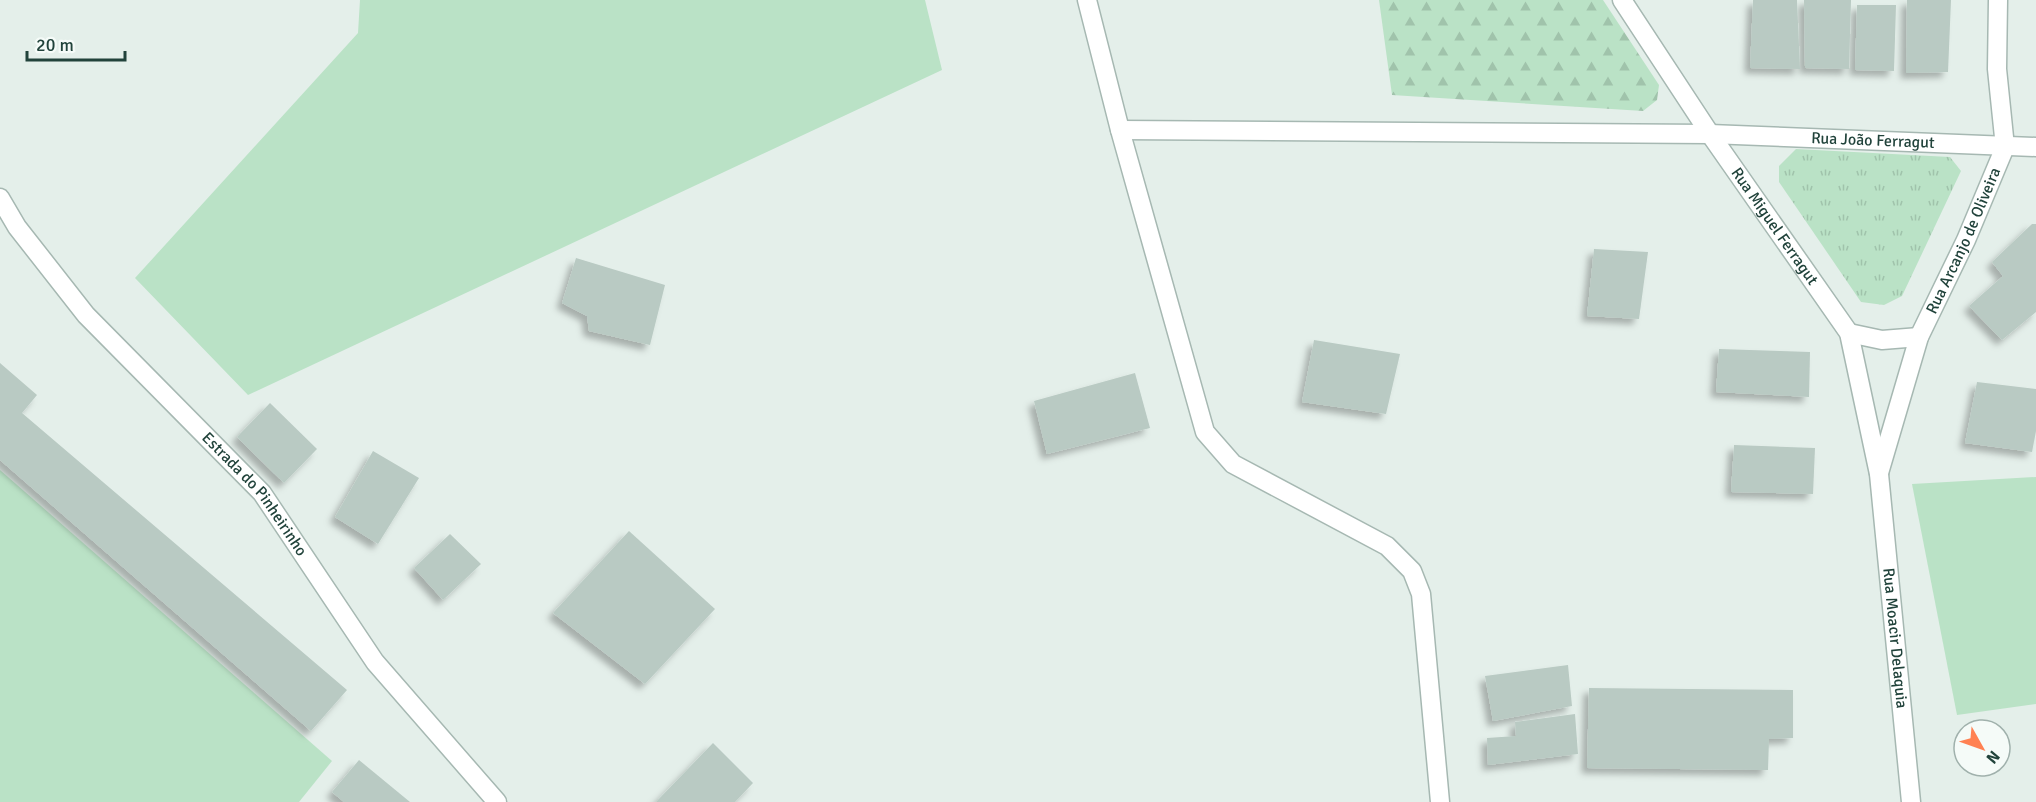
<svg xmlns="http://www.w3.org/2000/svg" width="2036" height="802" font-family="Signika,sans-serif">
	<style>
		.green { fill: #bae2c6 }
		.forest { fill: url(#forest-firs) }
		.park { fill: url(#park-tufts) }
		.building { fill: #b9cac3; filter: url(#shadow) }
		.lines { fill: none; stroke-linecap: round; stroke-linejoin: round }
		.minor-casing { stroke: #a6b8b2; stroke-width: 21 }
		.minor { stroke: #fff; stroke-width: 18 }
		.labels { text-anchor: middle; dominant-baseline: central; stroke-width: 4.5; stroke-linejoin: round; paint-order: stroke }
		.street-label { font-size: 16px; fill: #21433b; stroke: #f5fbf8 }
	</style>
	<defs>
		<pattern id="forest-firs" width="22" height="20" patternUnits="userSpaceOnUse" patternTransform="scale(1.5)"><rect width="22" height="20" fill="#bae2c6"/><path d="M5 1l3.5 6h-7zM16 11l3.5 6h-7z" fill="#a0c3ab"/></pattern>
		<pattern id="park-tufts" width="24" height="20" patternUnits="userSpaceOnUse" patternTransform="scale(1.5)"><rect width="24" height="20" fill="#bae2c6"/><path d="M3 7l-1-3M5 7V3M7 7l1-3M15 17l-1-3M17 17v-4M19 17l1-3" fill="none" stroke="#a0c3ab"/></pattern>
		<filter id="shadow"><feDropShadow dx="-5.5" dy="5.5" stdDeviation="3" flood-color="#0004"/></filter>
	</defs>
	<rect width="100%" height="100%" fill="#e4efea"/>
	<g class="green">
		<polygon points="360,0 925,0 942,70 248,395 135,278 358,33"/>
		<polygon points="0,470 332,761 299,802 0,802"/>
		<polygon points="2036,477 2036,704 1957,715 1912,484"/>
	</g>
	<polygon class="forest" points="1379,0 1603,0 1659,85 1657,100 1643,111 1392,95"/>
	<polygon class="park" points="1796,149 1950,157 1961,171 1902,296 1884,305 1861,302 1779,182 1779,166"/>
	<g class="building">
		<polygon points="1753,0 1797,0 1800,69 1750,68"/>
		<polygon points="1804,0 1851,0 1849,69 1805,68"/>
		<polygon points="1907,0 1951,0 1948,72 1906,73"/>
		<polygon points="1857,5 1896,5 1894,71 1855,70"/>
		<polygon points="2032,224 2036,224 2036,312 2002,340 1969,306 2003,276 1992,262"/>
		<polygon points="1594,249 1648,252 1639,319 1587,316"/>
		<polygon points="576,258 665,285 650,345 589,331 587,316 562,303"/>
		<polygon points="1314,340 1400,354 1386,414 1302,402"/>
		<polygon points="1719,349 1810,352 1809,397 1716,392"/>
		<polygon points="0,363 37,395 22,413 347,690 311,731 0,460"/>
		<polygon points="1135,373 1150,428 1047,454 1034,401"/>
		<polygon points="1977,382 2036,389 2036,431 2032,452 1965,443"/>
		<polygon points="270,403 317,449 284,483 237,437"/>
		<polygon points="1734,445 1815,448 1813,494 1731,492"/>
		<polygon points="373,451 419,478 378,544 335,517"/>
		<polygon points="629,531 715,609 645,684 553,613"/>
		<polygon points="450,534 481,564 443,600 414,568"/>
		<polygon points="1568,665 1572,706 1493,721 1485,676"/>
		<polygon points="1589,688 1793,690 1793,738 1769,739 1768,770 1587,768"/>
		<polygon points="1575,714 1578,754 1488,765 1487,738 1516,736 1515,722"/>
		<polygon points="713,743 753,783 735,802 656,802"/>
		<polygon points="359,760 410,802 344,802 332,792"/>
	</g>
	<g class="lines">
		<g class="minor-casing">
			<g id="minor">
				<polyline points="1087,0 1120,130 1205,432 1233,464 1387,546 1412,571 1421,594 1440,802"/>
				<path id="s1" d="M 1622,0 L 1710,134 L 1849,333 L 1879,474 L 1911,802"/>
				<path id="s2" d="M 1120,130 L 1710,134 L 2036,147"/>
				<path id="s3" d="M 0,198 L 17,227 L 86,315 L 262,493 L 375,662 L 497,802"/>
				<polyline points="1849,333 1882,340 1919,337"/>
				<path id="s4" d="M 1879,473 L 1919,337 L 1966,240 L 2005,147 L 1997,69 L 1998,0"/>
			</g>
		</g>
		<use href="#minor" class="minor"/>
	</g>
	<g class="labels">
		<g class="street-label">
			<text stroke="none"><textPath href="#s2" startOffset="753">Rua João Ferragut</textPath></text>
			<text stroke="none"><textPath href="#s1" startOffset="273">Rua Miguel Ferragut</textPath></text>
			<text stroke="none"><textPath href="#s4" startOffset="248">Rua Arcanjo de Oliveira</textPath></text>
			<text stroke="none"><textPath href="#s3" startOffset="392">Estrada do Pinheirinho</textPath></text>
			<text stroke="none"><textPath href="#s1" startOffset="712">Rua Moacir Delaquia</textPath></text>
		</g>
	</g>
	<g transform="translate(1982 748) rotate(130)"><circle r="28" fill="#f5fbf8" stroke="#a0b1ac" stroke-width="1.5"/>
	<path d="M0-4.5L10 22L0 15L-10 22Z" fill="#ff8152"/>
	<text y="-9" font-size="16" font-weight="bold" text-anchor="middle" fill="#21433b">N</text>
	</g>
	<path d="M27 51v9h98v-9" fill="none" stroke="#21433b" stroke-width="3"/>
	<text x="36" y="51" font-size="18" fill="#21433b" stroke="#f5fbf8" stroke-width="4.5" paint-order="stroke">20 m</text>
</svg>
